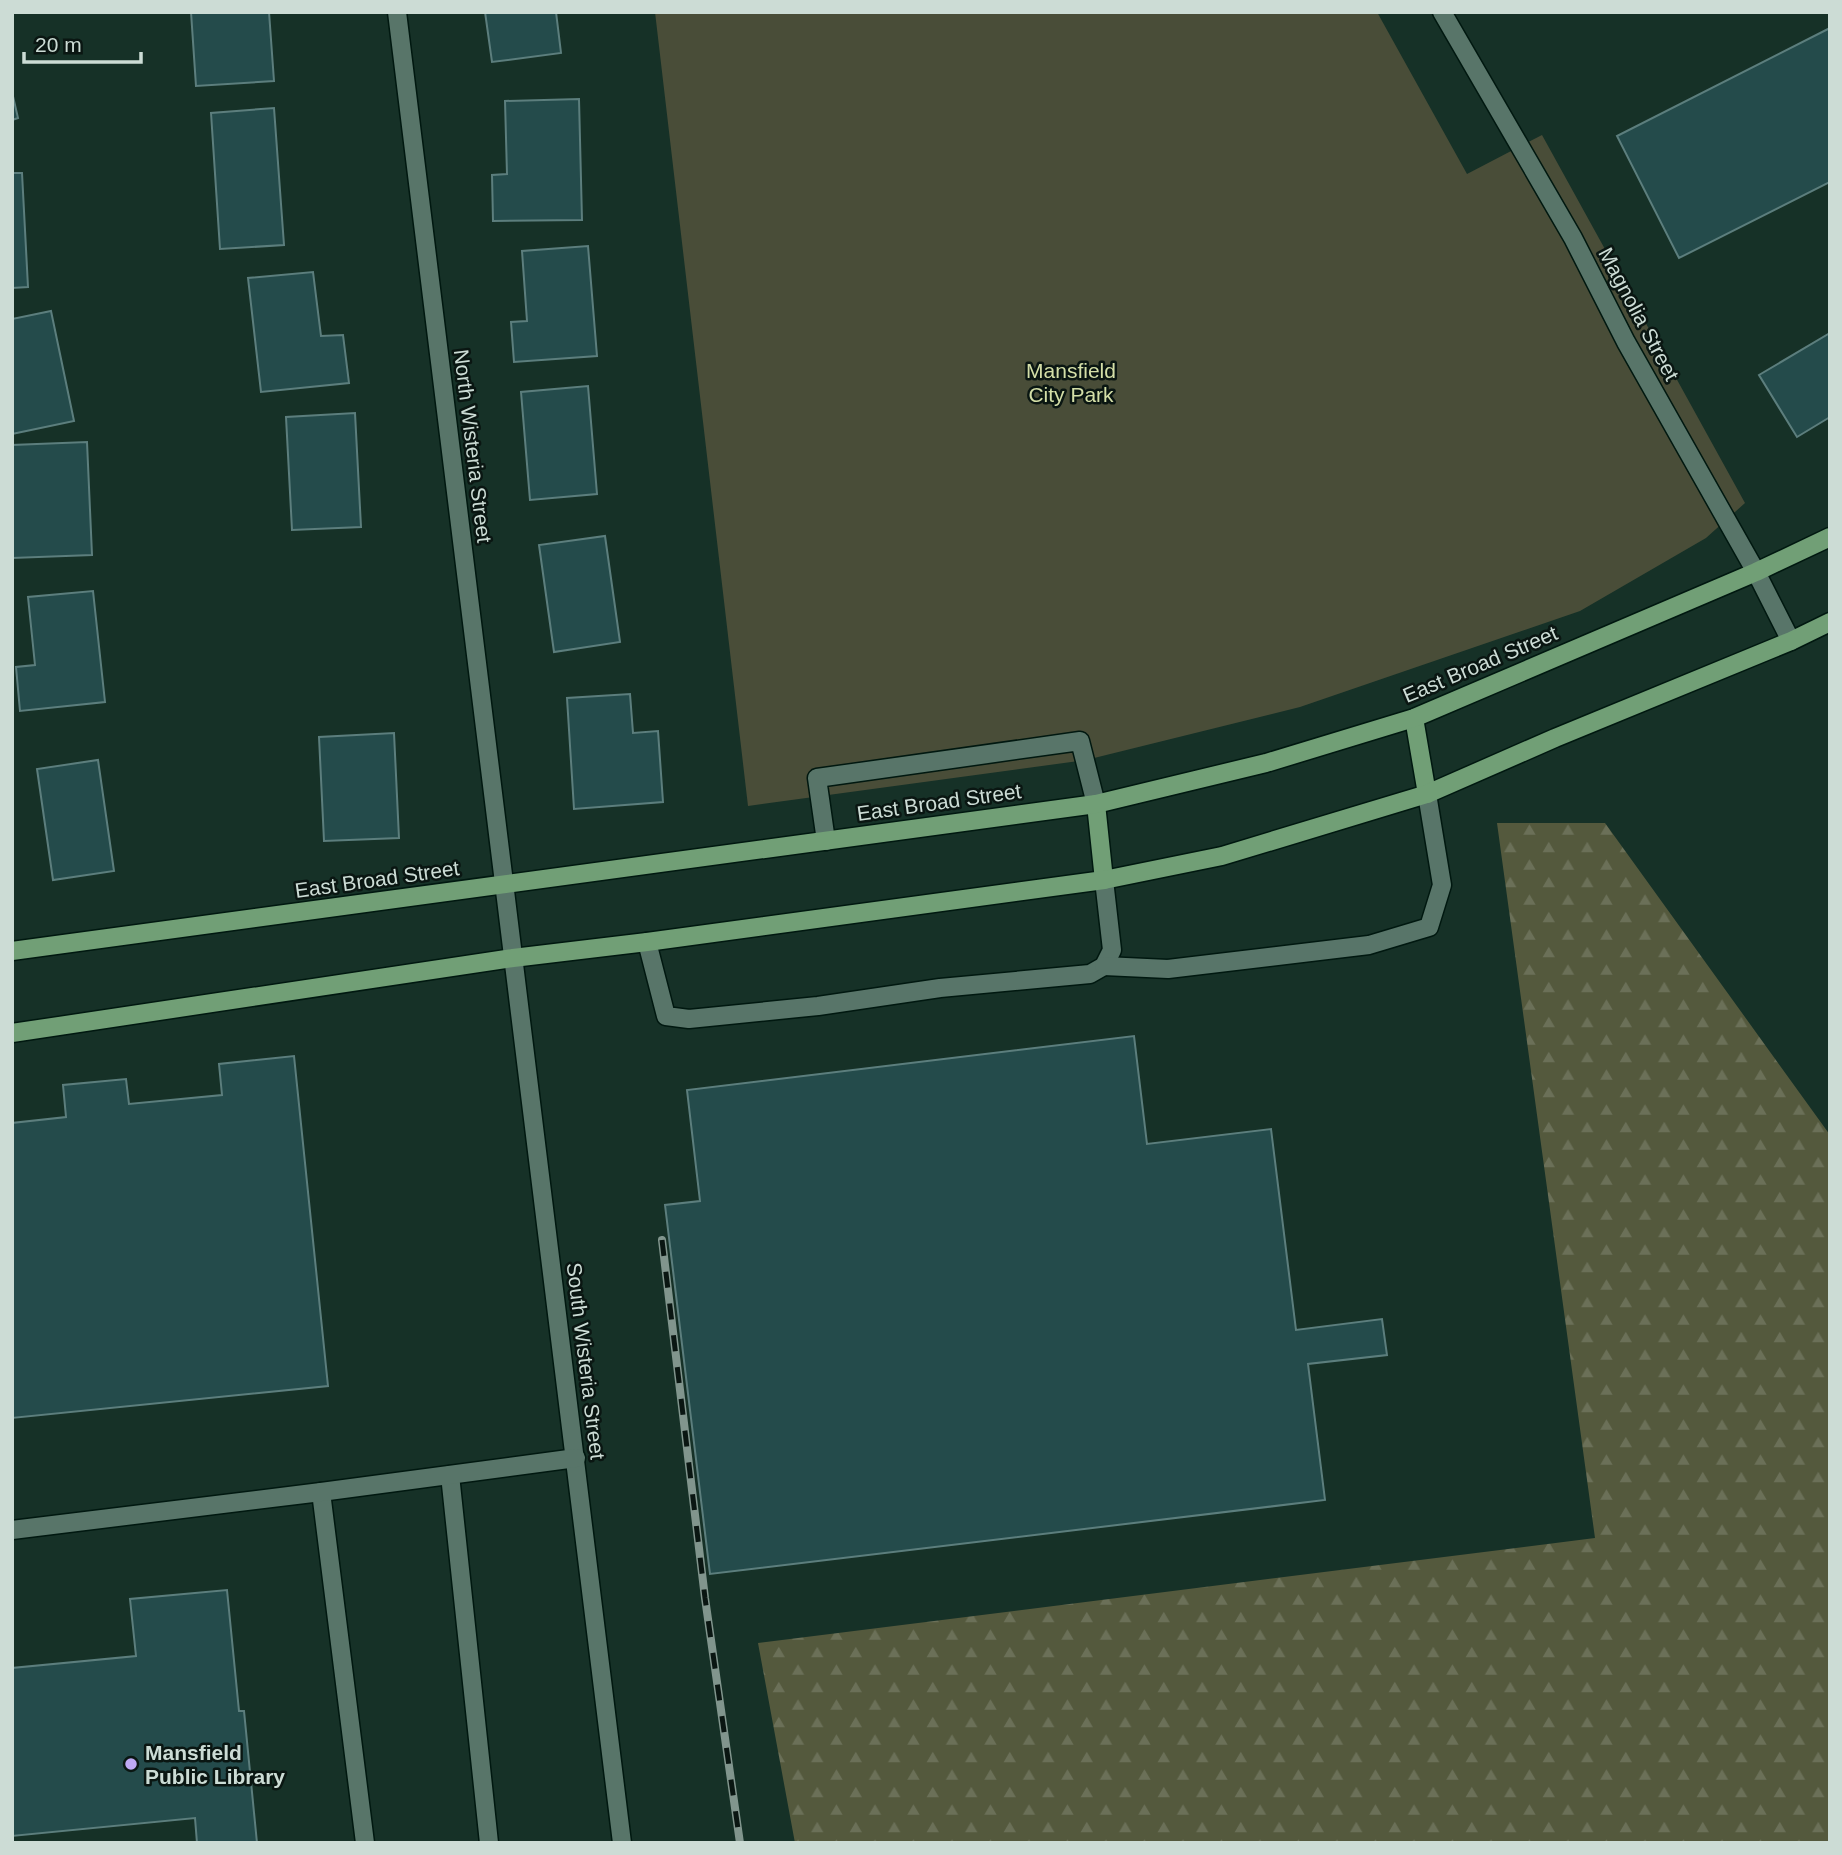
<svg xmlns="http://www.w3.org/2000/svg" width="1842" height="1855" font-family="Helvetica,sans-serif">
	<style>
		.forest { fill: url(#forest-firs) }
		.park { fill: #494d38 }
		.building { fill: #244b4b; stroke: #5c7e7d; stroke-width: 2 }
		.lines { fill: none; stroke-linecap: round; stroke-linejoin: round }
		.minor-casing { stroke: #001810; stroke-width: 21 }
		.major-casing { stroke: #001810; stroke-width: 21 }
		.minor { stroke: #587569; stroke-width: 18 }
		.major { stroke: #719f76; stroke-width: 18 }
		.rail-casing { stroke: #81958d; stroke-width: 8 }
		.rail { stroke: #0a1612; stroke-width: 5; stroke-dasharray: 16; stroke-linecap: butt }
		.poi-dot { fill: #bfa9f4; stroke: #0a1612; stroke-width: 2.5 }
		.labels { text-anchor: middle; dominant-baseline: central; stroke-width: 5; stroke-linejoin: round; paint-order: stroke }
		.street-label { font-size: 21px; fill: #ccdcd5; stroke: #0a1612 }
		.park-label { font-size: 21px; fill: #d4dfa7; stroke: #0a1612 }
		.poi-label { font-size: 21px; font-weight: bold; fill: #ccdcd5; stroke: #0a1612; text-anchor: start }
	</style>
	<defs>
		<pattern id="forest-firs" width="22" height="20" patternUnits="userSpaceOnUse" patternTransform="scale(1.75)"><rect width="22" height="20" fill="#54593d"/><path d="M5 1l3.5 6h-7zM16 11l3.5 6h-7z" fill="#6b7058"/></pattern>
	</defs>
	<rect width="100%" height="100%" fill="#163127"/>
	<polygon class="forest" points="1497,823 1605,823 1830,1135 1830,1843 795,1843 758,1643 1595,1538"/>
	<polygon class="park" points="655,12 1377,12 1467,174 1542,135 1745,503 1706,538 1580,611 1300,707 1086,760 748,806"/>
	<g class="building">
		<polygon points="191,12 269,12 274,81 196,86"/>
		<polygon points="485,12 556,12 561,53 492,62"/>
		<polygon points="1830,28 1830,182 1679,258 1617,136"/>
		<polygon points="12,92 18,118 12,120"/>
		<polygon points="579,99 582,220 493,221 492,175 507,174 505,101"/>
		<polygon points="274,108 284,245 220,249 211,113"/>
		<polygon points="12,173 22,173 28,287 12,288"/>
		<polygon points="588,246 597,356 514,362 511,322 527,321 522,251"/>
		<polygon points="313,272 321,336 343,335 349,383 261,392 248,278"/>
		<polygon points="51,311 74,421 12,434 12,319"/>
		<polygon points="1830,333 1830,417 1797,437 1759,375"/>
		<polygon points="588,386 597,494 530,500 521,392"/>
		<polygon points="355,413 361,527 292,530 286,417"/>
		<polygon points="87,442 92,555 12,558 12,445"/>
		<polygon points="605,536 620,642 554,652 539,545"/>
		<polygon points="93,591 105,702 20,711 16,667 35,665 28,597"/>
		<polygon points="630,694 633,733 658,731 663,802 574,809 567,698"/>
		<polygon points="394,733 399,838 324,841 319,737"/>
		<polygon points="98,760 114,871 53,880 37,769"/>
		<polygon points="1134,1036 1147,1144 1271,1129 1296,1330 1382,1319 1387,1355 1308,1364 1325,1500 710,1574 665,1205 700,1201 687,1090"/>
		<polygon points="294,1056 328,1386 12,1418 12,1123 66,1117 63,1085 126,1079 129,1104 222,1095 219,1064"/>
		<polygon points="227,1590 239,1711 244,1711 257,1843 197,1843 195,1818 12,1836 12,1668 136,1656 130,1599"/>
	</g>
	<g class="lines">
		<g class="minor-casing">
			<g id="minor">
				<polyline points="397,12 622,1843"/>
				<polyline points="1442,12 1573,238 1626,342 1756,572 1791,641"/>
				<polyline points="826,841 817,778 1080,741 1096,804"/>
				<polyline points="647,942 666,1016 689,1019 818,1006 940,988 1090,974 1104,966 1112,950 1104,880"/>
				<polyline points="1104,966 1168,969 1369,945 1429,927 1442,885 1427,794"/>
				<polyline points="450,1475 489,1843"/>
				<polyline points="321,1492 365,1843"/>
				<polyline points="12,1530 321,1492 576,1458"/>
			</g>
		</g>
		<g class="major-casing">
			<g id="major">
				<polyline points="1414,718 1427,794"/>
				<polyline points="1096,804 1104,880"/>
				<polyline points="12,951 1096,804 1266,763 1414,718 1756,572 1830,537"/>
				<polyline points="12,1033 513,958 647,942 1104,880 1222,856 1427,794 1555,738 1791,641 1830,622"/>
			</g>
		</g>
		<use href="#minor" class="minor"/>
		<use href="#major" class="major"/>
		<g class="rail-casing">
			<polyline id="rail" points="662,1240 705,1598 740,1843"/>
		</g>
		<use href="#rail" class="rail"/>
	</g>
	<circle class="poi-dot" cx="131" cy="1764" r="7"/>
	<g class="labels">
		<g class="street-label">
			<text transform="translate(1639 314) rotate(62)">Magnolia Street</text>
			<text transform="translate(473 446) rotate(83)">North Wisteria Street</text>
			<text transform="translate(1480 664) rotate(-23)">East Broad Street</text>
			<text transform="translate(939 802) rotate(-8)">East Broad Street</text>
			<text transform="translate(377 879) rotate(-8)">East Broad Street</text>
			<text transform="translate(586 1361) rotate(83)">South Wisteria Street</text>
		</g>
		<g class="park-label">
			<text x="1071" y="370">Mansfield<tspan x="1071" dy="24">City Park</tspan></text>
		</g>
		<g class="poi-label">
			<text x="145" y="1752">Mansfield<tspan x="145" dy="24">Public Library</tspan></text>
		</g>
	</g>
	<rect width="1842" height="1855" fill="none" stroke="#ccdcd5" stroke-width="28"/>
	<path d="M24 52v10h117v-10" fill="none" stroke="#ccdcd5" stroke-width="3.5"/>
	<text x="35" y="52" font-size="21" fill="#ccdcd5" stroke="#0a1612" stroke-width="5" paint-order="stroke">20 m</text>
</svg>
